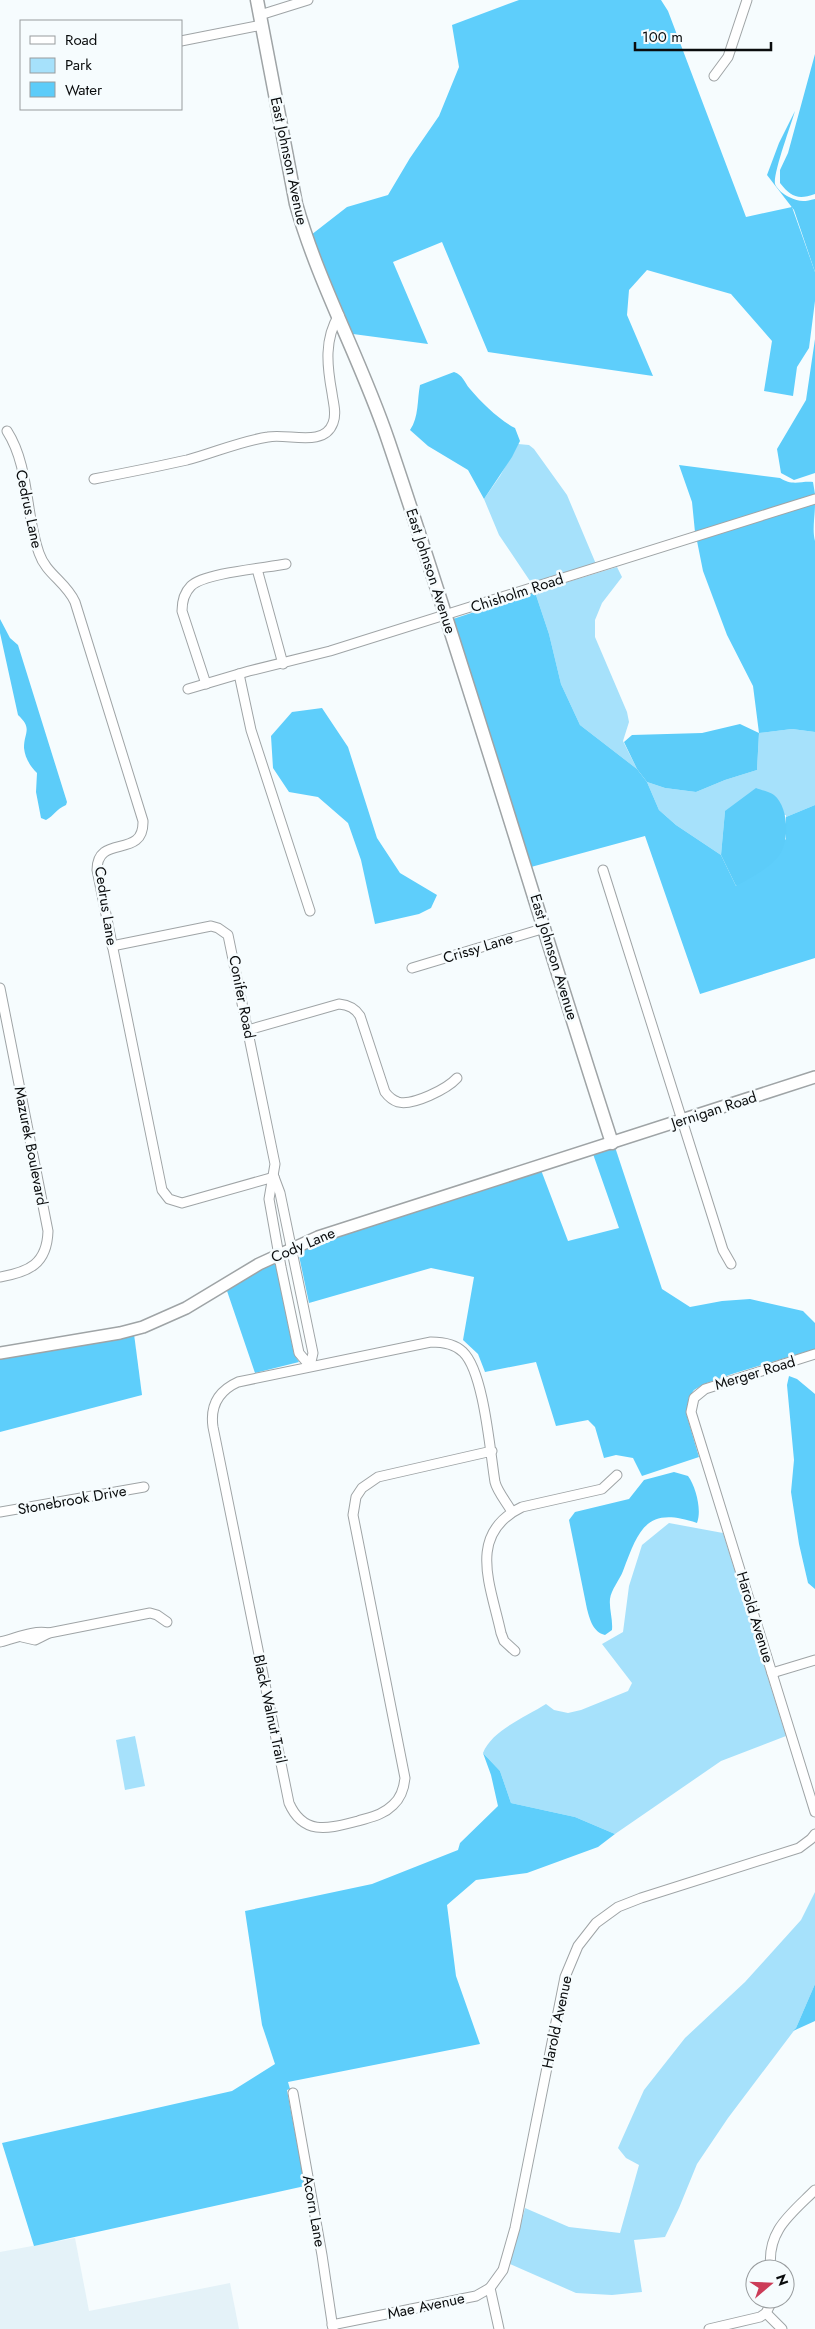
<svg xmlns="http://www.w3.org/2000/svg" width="815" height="2329" font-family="Jost,sans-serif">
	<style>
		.built { fill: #e4f2f8 }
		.green { fill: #a6e1fb }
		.forest { fill: #5ecefb }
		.water { fill: #5cccf9 }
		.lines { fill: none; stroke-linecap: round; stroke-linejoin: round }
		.minor-casing { stroke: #9fa4a6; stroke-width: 11 }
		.tertiary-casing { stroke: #9fa4a6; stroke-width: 14 }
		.secondary-casing { stroke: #9fa4a6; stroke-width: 15 }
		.minor { stroke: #fff; stroke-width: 9 }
		.tertiary { stroke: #fff; stroke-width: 11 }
		.secondary { stroke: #fff; stroke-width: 12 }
		.labels { text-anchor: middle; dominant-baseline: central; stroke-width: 5; stroke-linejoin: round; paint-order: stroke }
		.street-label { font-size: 15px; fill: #0a0c0d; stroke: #f6fcfe }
	</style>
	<rect width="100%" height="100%" fill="#f6fcfe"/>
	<polygon class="built" points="75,2238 89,2311 230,2283 239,2329 0,2329 0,2252"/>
	<g class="green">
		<polygon points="518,444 529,445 534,449 567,495 596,564 532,584 499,535 484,499 500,476"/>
		<polygon points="617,567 622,577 602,603 595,620 595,637 627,712 629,722 623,741 637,769 580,725 561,684 549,634 535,592"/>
		<polygon points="792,729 815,732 815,805 786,817 786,815 725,811 721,855 676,825 659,810 647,782 665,788 696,792 725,780 757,770 759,733"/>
		<path d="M 669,1523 L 723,1533 L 786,1736 L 721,1761 L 615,1834 L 575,1817 L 511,1803 L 500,1771 L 483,1753 C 492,1730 526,1717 546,1704 L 554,1710 L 568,1713 L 581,1710 L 628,1691 L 632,1683 L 602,1644 L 623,1632 L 629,1586 L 642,1545 Z"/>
		<polygon points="135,1736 145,1786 125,1790 116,1740"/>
		<polygon points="815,1892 815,1984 796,2028 728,2118 697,2164 679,2208 665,2237 634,2240 642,2292 612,2295 576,2293 510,2264 525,2208 569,2227 620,2233 639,2165 626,2158 618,2148 644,2090 685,2038 745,1982 801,1920"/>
	</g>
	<g class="forest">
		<polygon points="519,0 661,0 668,11 746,217 792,207 815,272 815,301 809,348 797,367 793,396 764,391 772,341 731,294 647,270 629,290 627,315 653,376 488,352 442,242 393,262 428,344 353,334 311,235 347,207 388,195 410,158 439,116 459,67 452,25"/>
		<path d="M 679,465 L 780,478 C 792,486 800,481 813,482 L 815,494 L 695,532 L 692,502 Z"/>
		<path d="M 815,504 C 815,516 812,530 815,541 L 815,732 L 792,729 L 759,733 L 753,686 L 727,635 L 703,571 L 697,541 Z"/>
		<polygon points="535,592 549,634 561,684 580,725 637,769 647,782 659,810 676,825 721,855 736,886 786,839 786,817 815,805 815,958 700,994 645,836 531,867 453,619"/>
		<polygon points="322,708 348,747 377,838 400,873 437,895 431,908 419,914 375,924 361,860 348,823 318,797 289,792 273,768 271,736 292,712"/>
		<polygon points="615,1147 662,1289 690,1307 722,1301 750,1299 803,1311 815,1323 815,1349 732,1374 704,1384 694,1390 689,1397 686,1413 699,1457 642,1476 633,1458 616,1455 604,1458 595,1427 588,1420 556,1426 536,1362 485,1372 478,1354 463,1340 474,1277 431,1268 309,1303 298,1251 320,1241 541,1170 568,1241 619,1228 593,1154"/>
		<polygon points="275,1261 294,1354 299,1362 255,1373 226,1288"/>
		<polygon points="134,1334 142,1395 0,1432 0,1358"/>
		<polygon points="789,1376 797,1379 815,1394 815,1589 808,1583 799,1544 791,1492 794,1460 787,1385"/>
		<polygon points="483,1753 500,1771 511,1803 575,1817 615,1834 598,1847 527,1873 476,1880 447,1905 456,1976 480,2044 288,2082 290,2089 287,2090 305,2186 34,2246 2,2143 232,2091 275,2064 262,2025 245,1911 372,1884 458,1850 460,1843 498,1806 491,1775"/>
	</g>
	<g class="water">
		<path d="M 815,54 L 815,194 C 798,200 791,197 780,183 L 780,170 L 788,153 Z"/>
		<path d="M 795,111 C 791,125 773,173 775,184 C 777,189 784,195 789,197 C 799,202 804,202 815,199 L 815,272 L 794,210 L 767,175 L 779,143 Z"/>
		<polygon points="815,339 815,473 794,480 781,473 777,449 806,400"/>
		<path d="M 454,372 C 463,375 464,382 470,389 C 482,403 498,419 515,428 L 520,441 L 512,457 L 484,499 L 468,470 L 428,446 L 410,430 C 419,417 417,400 420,385 Z"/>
		<path d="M 0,619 L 10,638 L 18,645 L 67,802 L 66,805 C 56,809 54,816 46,820 L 41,818 L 36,792 L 37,773 C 30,766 25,758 24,748 C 24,732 33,729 18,715 L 0,633 Z"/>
		<polygon points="740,724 759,733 757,770 725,780 696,792 665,788 647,782 637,769 624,742 632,735 702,733"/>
		<path d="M 756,788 C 761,790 770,792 774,795 C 789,807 790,843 778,857 C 767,870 750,878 736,886 L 721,855 L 725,811 Z"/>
		<path d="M 674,1472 L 688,1476 C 696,1487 702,1510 697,1523 C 646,1506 639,1529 623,1571 C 620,1579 611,1590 610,1599 C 609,1609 613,1619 612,1630 L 605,1635 C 593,1632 590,1620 587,1609 L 569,1520 L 575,1512 L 629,1499 L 644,1480 Z"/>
		<polygon points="815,1984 815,2021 793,2031 796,2028"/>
	</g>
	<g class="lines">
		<g class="minor-casing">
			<g id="minor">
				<polyline points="260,15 308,0"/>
				<polyline points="181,41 262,25"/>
				<polyline points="714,76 728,57 747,0"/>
				<path d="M 7,431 C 30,467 25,514 39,553 C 46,574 66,582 75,602 L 143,821 C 144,860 97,833 97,870 L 162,1190 L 169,1199 L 182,1203 L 274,1177"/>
				<path d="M 94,479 C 125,473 156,467 187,460 C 214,453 240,441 268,437 C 288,433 324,448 333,423 C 337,413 333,402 332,393 C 327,366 324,339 339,315"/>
				<polyline points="257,569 283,664"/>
				<polyline points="239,674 251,730 310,911"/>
				<path d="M 206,684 L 182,611 C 182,602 185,592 191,586 C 204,573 265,568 286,564"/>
				<polyline points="188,689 249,671 330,651 815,499"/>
				<polyline points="603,870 723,1250 731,1264"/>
				<polyline points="112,946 211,926 218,928 228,935 275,1164 269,1199 281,1267 299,1353 310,1366"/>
				<polyline points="412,968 545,928"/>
				<path d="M 0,988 L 48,1231 C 47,1264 29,1272 0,1277"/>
				<path d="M 248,1030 L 339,1004 C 349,1005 355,1008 360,1016 L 385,1092 C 388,1096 392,1100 398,1102 C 413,1106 447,1089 457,1078"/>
				<polyline points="274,1177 280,1193 313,1353 310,1366"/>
				<polyline points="815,1354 705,1389 694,1398 691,1412 815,1812"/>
				<path d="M 492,1451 L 378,1477 L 362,1488 L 356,1497 L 353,1515 L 405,1778 C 404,1788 401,1798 393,1805 C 383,1815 371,1817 358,1821 C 330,1828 304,1837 289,1803 L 213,1427 C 210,1406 218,1391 238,1382 L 431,1342 C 443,1342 455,1344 463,1352 C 484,1372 490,1452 495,1482 C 497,1491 507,1503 512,1512"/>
				<polyline points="0,1512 144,1487"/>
				<polyline points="22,1637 35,1640 49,1633 150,1613 157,1615 167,1622"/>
				<path d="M 0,1642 C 17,1638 32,1630 49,1633"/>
				<path d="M 515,1651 L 504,1641 L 501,1633 C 491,1586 466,1534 522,1507 L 602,1489 L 617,1475"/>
				<polyline points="772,1673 815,1660"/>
				<polyline points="293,2093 322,2255 333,2329"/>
				<path d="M 771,2269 C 766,2231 791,2214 815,2190"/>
				<polyline points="766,2313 782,2329"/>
				<polyline points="332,2325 476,2296 490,2288"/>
				<polyline points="499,2329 490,2288 503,2270 515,2228 565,1977 578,1946 596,1923 618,1907 641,1898 799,1848 811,1839 815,1834"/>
				<polyline points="709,2329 760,2317 766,2313 773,2299"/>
			</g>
		</g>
		<g class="tertiary-casing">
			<polyline id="tertiary" points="0,1353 120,1333 143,1327 186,1308 259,1264 318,1237 815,1077"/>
		</g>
		<g class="secondary-casing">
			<path id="secondary" d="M 257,0 L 296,204 C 319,285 361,360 388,440 C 467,673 536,909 612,1143"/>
		</g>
		<use href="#minor" class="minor"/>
		<use href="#tertiary" class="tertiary"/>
		<use href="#secondary" class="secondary"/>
	</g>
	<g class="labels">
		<g class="street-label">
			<text transform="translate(289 161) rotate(78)">East Johnson Avenue</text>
			<text transform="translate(29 509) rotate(78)">Cedrus Lane</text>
			<text transform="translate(431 571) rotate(72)">East Johnson Avenue</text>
			<text transform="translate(517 593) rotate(-18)">Chisholm Road</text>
			<text transform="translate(106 906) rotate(81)">Cedrus Lane</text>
			<text transform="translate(478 948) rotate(-17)">Crissy Lane</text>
			<text transform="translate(554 957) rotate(73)">East Johnson Avenue</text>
			<text transform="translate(242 997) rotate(79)">Conifer Road</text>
			<text transform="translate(714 1110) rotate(-18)">Jernigan Road</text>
			<text transform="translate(31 1146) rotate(79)">Mazurek Boulevard</text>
			<text transform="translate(303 1245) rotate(-23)">Cody Lane</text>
			<text transform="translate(755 1373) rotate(-17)">Merger Road</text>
			<text transform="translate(72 1500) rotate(-10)">Stonebrook Drive</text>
			<text transform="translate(755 1617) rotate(73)">Harold Avenue</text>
			<text transform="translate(270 1709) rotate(78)">Black Walnut Trail</text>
			<text transform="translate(557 2022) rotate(-78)">Harold Avenue</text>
			<text transform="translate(314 2211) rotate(80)">Acorn Lane</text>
			<text transform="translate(426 2306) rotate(-12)">Mae Avenue</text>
		</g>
	</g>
	<rect x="20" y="20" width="162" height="90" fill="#f6fcfe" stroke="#989c9e"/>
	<rect x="30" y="36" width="25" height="8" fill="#ffffff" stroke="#989c9e"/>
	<text x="65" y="45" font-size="15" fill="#0a0c0d">Road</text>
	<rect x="30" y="58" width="25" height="15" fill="#a6e1fb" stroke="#989c9e"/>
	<text x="65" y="70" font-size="15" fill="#0a0c0d">Park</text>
	<rect x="30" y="82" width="25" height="15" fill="#5cccf9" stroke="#989c9e"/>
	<text x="65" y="95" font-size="15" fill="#0a0c0d">Water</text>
	<g transform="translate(770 2284) rotate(71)"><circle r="24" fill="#f6fcfe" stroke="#989c9e"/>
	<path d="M0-4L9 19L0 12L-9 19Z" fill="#cc3c58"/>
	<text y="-8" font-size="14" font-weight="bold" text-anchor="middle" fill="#0a0c0d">N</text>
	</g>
	<path d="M635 42v8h136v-8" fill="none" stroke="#0a0c0d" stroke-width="2.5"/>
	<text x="642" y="42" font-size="15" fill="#0a0c0d" stroke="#f6fcfe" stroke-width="4" paint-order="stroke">100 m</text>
</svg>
